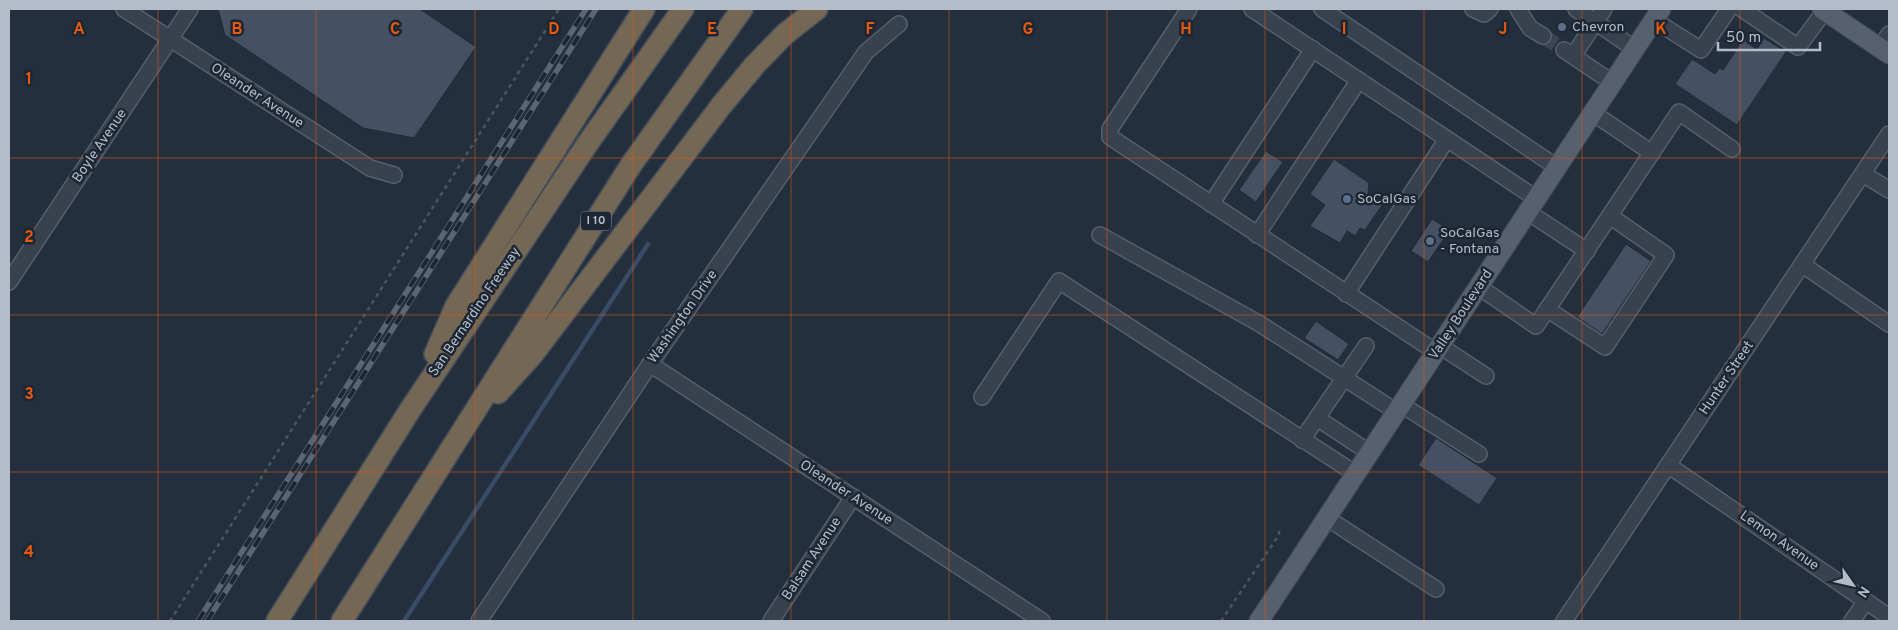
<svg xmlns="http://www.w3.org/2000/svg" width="1898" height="630" font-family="Overpass,sans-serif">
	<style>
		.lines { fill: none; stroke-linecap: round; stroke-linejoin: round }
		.stream { stroke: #394c67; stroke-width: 4.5 }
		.building { fill: #455162; stroke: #1f2835 }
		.minor-tunnel { stroke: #3a4453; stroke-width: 15; stroke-dasharray: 15 8; stroke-linecap: butt }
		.minor-casing { stroke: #565f6c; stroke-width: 18 }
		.major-casing { stroke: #414a57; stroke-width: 21 }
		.highway-casing { stroke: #434c59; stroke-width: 24 }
		.path { stroke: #44595c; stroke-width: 2.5; stroke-dasharray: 4 4; stroke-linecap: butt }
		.minor { stroke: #38414e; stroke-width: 15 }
		.major { stroke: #56606e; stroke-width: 19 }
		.highway { stroke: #746855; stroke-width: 21 }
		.rail-casing { stroke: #5a6575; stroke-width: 5.5 }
		.rail { stroke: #1d2633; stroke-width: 4; stroke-dasharray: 11; stroke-linecap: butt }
		.grid { fill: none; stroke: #e8590c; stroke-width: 1; stroke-opacity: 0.55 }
		.service-dot { fill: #5c6f8a; stroke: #1d2633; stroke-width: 2 }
		.labels { text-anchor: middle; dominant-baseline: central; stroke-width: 5; stroke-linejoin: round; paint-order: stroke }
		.shield { fill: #1d2633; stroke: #878f9c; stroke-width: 1 }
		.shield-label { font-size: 12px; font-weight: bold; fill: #b4bcc9 }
		.poi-label { font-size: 14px; fill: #b4bcc9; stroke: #1d2633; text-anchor: start }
		.street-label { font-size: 14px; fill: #b4bcc9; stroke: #1d2633 }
		.grid-label { font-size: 16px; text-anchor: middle; font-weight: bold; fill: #e8590c; stroke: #1d2633; stroke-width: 5; stroke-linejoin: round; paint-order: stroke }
	</style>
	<rect width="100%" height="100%" fill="#242f3e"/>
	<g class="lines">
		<polyline class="stream" points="404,621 648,244"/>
	</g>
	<g class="building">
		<polygon points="218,9 420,9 476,47 414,138 363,128 225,35"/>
		<polygon points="1764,38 1786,52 1737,125 1675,84 1692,59 1715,74 1719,68 1723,70 1743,40 1757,49"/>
		<polygon points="1266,151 1283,162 1256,202 1239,190"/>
		<polygon points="1334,159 1369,183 1368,193 1383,204 1365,230 1360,228 1355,236 1347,231 1340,243 1310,226 1325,205 1310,194"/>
		<polygon points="1432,219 1450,230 1428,262 1411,251"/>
		<polygon points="1626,244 1651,261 1602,334 1577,317"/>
		<polygon points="1316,321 1349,344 1338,360 1304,338"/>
		<polygon points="1436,438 1497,478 1479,505 1418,465"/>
	</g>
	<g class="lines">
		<polyline class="minor-tunnel" points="1543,36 1564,50"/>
		<g class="minor-casing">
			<g id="minor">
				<polyline points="124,9 370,168 394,175"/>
				<polyline points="1189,9 1110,129 1110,137 1436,352"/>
				<polyline points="1252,9 1537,199"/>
				<polyline points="1322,9 1558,168"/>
				<polyline points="1473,9 1484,14 1490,9"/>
				<polyline points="1518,9 1530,28 1543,36"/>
				<polyline points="1576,9 1635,49"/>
				<polyline points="1742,9 1798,47 1826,9"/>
				<polyline points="1654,20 1701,50 1729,9"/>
				<polyline points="1880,48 1889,34"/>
				<polyline points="1564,50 1613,83"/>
				<polyline points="1573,56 1604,9"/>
				<polyline points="1593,113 1652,153"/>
				<polyline points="1863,174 1889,190"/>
				<polyline points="1211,204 1313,49"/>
				<polyline points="1528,212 1587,251"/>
				<polyline points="1100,235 1260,324 1397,412"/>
				<polyline points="1257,235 1359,80"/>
				<polyline points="1803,265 1889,324"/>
				<polyline points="9,282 190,9"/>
				<polyline points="1479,287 1536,326 1679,112 1732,149"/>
				<polyline points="1346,294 1447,139"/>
				<polyline points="1547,309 1605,347 1666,255 1610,216"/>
				<polyline points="1440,346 1486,376"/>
				<polyline points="650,364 1042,621"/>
				<polyline points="982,397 1059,281 1356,474"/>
				<polyline points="1402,405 1479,454"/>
				<polyline points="1317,418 1370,453"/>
				<polyline points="1302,440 1366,346"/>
				<polyline points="1668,465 1889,617"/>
				<polyline points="1327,518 1436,589"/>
				<polyline points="479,621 650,364 866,52 899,24"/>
				<polyline points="771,621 853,497"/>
				<polyline points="1564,621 1889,134"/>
				<polyline points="1852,621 1866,601"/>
			</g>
		</g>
		<g class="major-casing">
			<g id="major">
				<polyline points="1822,9 1889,54"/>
				<polyline points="1259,621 1661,9"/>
			</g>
		</g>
		<g class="highway-casing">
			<g id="highway">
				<polyline points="435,354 456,306 644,9"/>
				<polyline points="498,393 533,354 721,106 754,66 785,34 817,9"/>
				<polyline points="277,621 410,410 588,143 683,9"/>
				<polyline points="342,621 631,165 742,9"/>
			</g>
		</g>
		<g class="path">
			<polyline points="170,621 559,9"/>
			<polyline points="1221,621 1279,535 1279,528"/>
		</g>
		<use href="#minor" class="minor"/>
		<use href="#major" class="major"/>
		<use href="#highway" class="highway"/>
		<g class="rail-casing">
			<g id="rail">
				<polyline points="198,621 586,9"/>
				<polyline points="207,621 596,9"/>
			</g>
		</g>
		<use href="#rail" class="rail"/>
	</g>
	<path class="grid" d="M 158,9 L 158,621M 316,9 L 316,621M 475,9 L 475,621M 633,9 L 633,621M 791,9 L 791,621M 949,9 L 949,621M 1107,9 L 1107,621M 1265,9 L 1265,621M 1424,9 L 1424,621M 1582,9 L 1582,621M 1740,9 L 1740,621M 9,158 L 1889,158M 9,315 L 1889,315M 9,472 L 1889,472"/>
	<g class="service-dot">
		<circle cx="1562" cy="27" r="5"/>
		<circle cx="1347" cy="199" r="5"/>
		<circle cx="1430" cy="241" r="5"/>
	</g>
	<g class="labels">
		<rect class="shield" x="581" y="211.5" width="30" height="19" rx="4"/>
		<g class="shield-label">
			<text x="596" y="221">I 10</text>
		</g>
		<g class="poi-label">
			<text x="1572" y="27">Chevron</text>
			<text x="1357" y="199">SoCalGas</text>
			<text x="1440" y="233">SoCalGas<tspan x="1440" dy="16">- Fontana</tspan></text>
		</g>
		<g class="street-label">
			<text transform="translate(257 96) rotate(33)">Oleander Avenue</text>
			<text transform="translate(100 146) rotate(-56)">Boyle Avenue</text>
			<text transform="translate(475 312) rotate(-56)">San Bernardino Freeway</text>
			<text transform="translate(1461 315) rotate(-57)">Valley Boulevard</text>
			<text transform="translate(683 317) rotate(-55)">Washington Drive</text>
			<text transform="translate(1727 378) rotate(-56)">Hunter Street</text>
			<text transform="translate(846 493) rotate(33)">Oleander Avenue</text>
			<text transform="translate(1779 541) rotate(35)">Lemon Avenue</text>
			<text transform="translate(812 559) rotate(-57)">Balsam Avenue</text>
		</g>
	</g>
	<g class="grid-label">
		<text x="79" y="34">A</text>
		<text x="237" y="34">B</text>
		<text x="395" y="34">C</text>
		<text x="554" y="34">D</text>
		<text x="712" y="34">E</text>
		<text x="870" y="34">F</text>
		<text x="1028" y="34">G</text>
		<text x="1186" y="34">H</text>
		<text x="1344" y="34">I</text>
		<text x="1503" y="34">J</text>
		<text x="1661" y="34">K</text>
		<text x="29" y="84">1</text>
		<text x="29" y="242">2</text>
		<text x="29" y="399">3</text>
		<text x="29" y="557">4</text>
	</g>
	<rect width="1898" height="630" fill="none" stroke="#b4bcc9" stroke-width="20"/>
	<g transform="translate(1853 585) rotate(124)" stroke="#1d2633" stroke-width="4" paint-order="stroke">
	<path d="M0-4L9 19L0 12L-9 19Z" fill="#b4bcc9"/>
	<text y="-8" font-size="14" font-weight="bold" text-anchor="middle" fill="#b4bcc9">N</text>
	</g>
	<path d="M1718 42v8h102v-8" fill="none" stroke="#b4bcc9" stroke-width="2.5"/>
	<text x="1726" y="42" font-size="15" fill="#b4bcc9" stroke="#1d2633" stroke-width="4" paint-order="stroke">50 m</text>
</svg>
